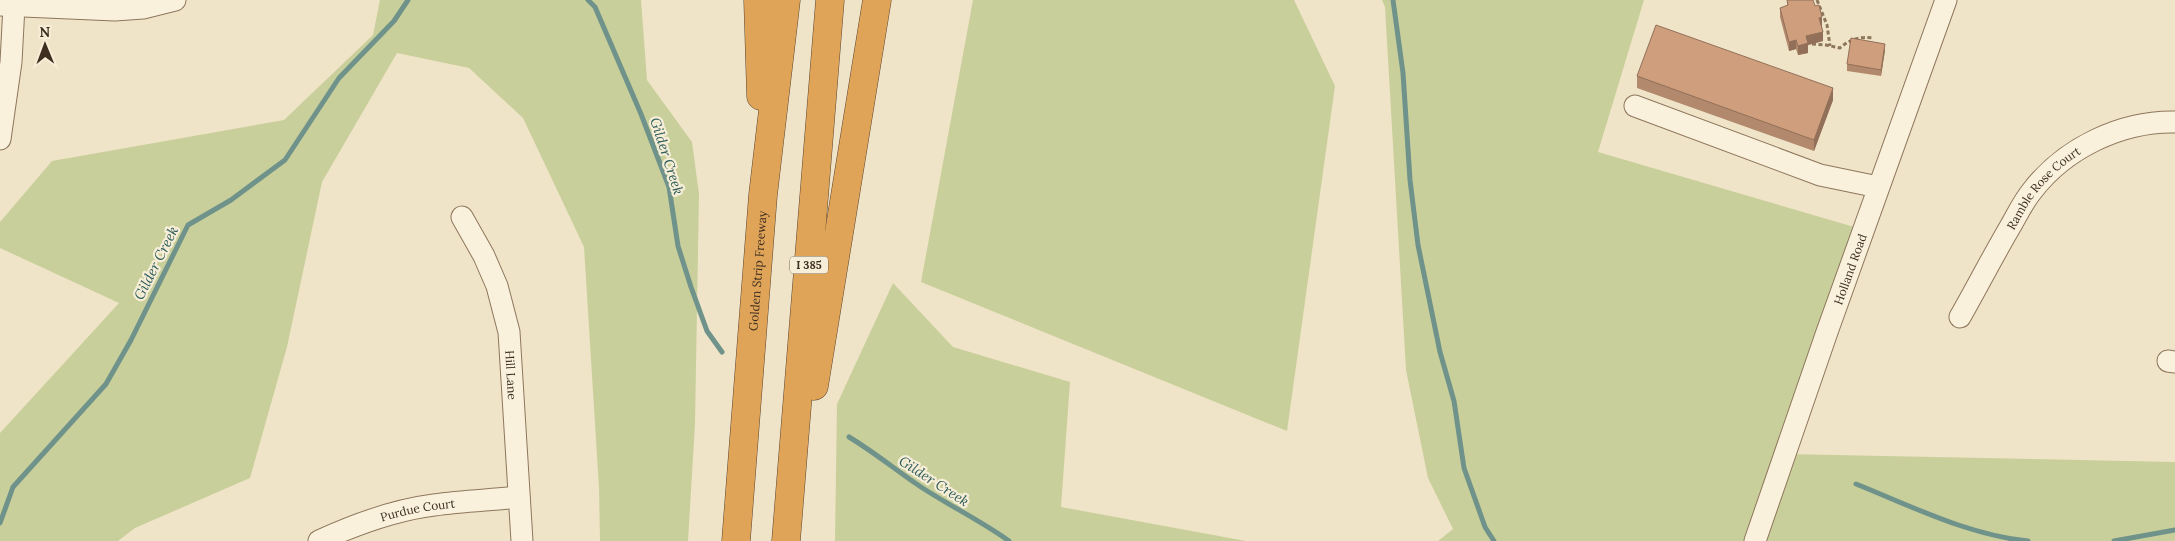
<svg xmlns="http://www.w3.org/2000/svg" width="2175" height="541" font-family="Lora,serif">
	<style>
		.green { fill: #c9cf9b }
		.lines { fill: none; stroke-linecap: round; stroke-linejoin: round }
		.stream { stroke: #6f938a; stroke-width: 5 }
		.minor-casing { stroke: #8d765c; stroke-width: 23 }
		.highway-casing { stroke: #5b4430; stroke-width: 29 }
		.path { stroke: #8d765c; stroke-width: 3; stroke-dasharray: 4 2.5; stroke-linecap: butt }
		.minor { stroke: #faf1dc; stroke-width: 21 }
		.highway { stroke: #e0a458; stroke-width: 28 }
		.wall { fill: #b2896c }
		.shaded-wall { fill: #916f58 }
		.building { fill: #cf9f7d; stroke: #916f58 }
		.labels { text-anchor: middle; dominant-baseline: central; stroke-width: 4.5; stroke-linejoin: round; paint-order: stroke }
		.shield { fill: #f7eed8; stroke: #756857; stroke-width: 1 }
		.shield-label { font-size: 11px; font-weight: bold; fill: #3d2e20 }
		.street-label { font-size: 12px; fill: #3d2e20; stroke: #f7eed8 }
		.water-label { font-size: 14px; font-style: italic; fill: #2f5d5a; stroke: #f7eed8 }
	</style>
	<rect width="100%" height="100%" fill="#f0e4c8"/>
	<g class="green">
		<polygon points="380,0 641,0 647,80 692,142 699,194 695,424 688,541 600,541 599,488 584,247 523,118 469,68 397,53 322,182 287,347 250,478 135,528 118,541 0,541 0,433 119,303 0,248 0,222 52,161 284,120 373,35"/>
		<polygon points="973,0 1294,0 1335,86 1287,431 921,282"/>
		<polygon points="1382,0 1644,0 1598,152 1868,231 1786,454 2175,462 2175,541 1438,541 1453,529 1428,478 1406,370 1385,7"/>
		<polygon points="893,283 953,347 1070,382 1061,507 1246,541 835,541 837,404"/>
	</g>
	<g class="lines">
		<g class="stream">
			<polyline points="588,0 595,7 641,114 669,187 678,246 691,287 707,331 722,352"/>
			<polyline points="1393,0 1403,73 1410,180 1418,245 1440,352 1454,401 1464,468 1485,527 1494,541"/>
			<path d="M 849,437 C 874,452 897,471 921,487 C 950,506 981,521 1009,541"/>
			<path d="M 1856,484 C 1911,506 1968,535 2028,541"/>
			<polyline points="0,523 13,487 106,384 131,340 188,225 231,200 285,160 339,78 394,21 408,0"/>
			<polyline points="2114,541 2175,530"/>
		</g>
		<g class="minor-casing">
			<g id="minor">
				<polyline points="0,5 115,10 143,8 175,0"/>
				<polyline points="1635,106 1820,175 1878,187"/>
				<polyline points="0,139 11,62 14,6"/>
				<path id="s1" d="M 462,217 L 484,256 L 497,286 L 509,332 L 522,541"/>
				<path id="s2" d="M 1960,317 C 1977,287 1993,256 2010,227 C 2017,215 2023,202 2032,191 C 2065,148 2121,121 2175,122"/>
				<polyline points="2168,361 2175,362"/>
				<path id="s3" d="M 319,541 C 356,524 394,510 434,505 C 462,501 491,500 519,497"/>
				<path id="s4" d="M 1755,541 L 1827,332 L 1946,0"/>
			</g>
		</g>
		<g class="highway-casing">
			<g id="highway">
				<polyline points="758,0 761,96"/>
				<polyline points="814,386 877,0"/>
				<path id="s5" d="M 736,541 L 763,195 L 786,0"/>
				<polyline points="786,541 830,0"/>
			</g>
		</g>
		<g class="path">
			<polyline points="1817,0 1827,25 1830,46"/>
			<path d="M 1812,44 L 1826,45 L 1840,48 C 1850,39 1861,36 1874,38"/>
		</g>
		<use href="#minor" class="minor"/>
		<use href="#highway" class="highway"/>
	</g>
	<g class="wall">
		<polygon points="1787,0 1822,26 1823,41 1808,45 1808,53 1798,55 1796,49 1789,51 1780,17 1780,8 1787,6"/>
		<polygon points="1885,50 1881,76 1847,71 1847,64"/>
		<polygon points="1637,76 1833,100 1814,151 1637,88"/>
	</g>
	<g class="shaded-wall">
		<polygon points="1822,17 1822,26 1819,27 1819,18"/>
		<polygon points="1823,32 1823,41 1808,45 1808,53 1798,55 1798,46 1806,36"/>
		<polygon points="1796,40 1796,49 1789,51 1789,42"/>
		<polygon points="1885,44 1885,50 1881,76 1881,70"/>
		<polygon points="1833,88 1833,100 1814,151 1814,140"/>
	</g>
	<g class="building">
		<polygon points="1787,0 1813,0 1815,6 1819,5 1822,17 1819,18 1823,32 1806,36 1808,43 1798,46 1796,40 1789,42 1780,8 1788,5"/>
		<polygon points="1656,25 1833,88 1814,140 1637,76"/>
		<polygon points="1851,38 1885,44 1881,70 1847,64"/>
	</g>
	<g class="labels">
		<rect class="shield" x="790" y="256.5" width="38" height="17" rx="4"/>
		<g class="shield-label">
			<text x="809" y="265">I 385</text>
		</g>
		<g class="street-label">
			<text stroke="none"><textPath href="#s2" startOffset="155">Ramble Rose Court</textPath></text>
			<text stroke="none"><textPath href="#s5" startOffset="271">Golden Strip Freeway</textPath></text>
			<text stroke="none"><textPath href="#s4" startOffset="288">Holland Road</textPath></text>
			<text stroke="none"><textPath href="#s1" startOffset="168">Hill Lane</textPath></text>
			<text stroke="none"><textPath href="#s3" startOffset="104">Purdue Court</textPath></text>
		</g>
		<g class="water-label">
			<text transform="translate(667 156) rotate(72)">Gilder Creek</text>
			<text transform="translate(156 263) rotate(-63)">Gilder Creek</text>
			<text transform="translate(934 481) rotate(33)">Gilder Creek</text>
		</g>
	</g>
	<g transform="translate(45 45) rotate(359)" stroke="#f7eed8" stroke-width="4" paint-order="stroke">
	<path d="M0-4L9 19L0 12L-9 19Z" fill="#3d2e20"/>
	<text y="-8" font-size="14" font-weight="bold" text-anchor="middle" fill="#3d2e20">N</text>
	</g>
</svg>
